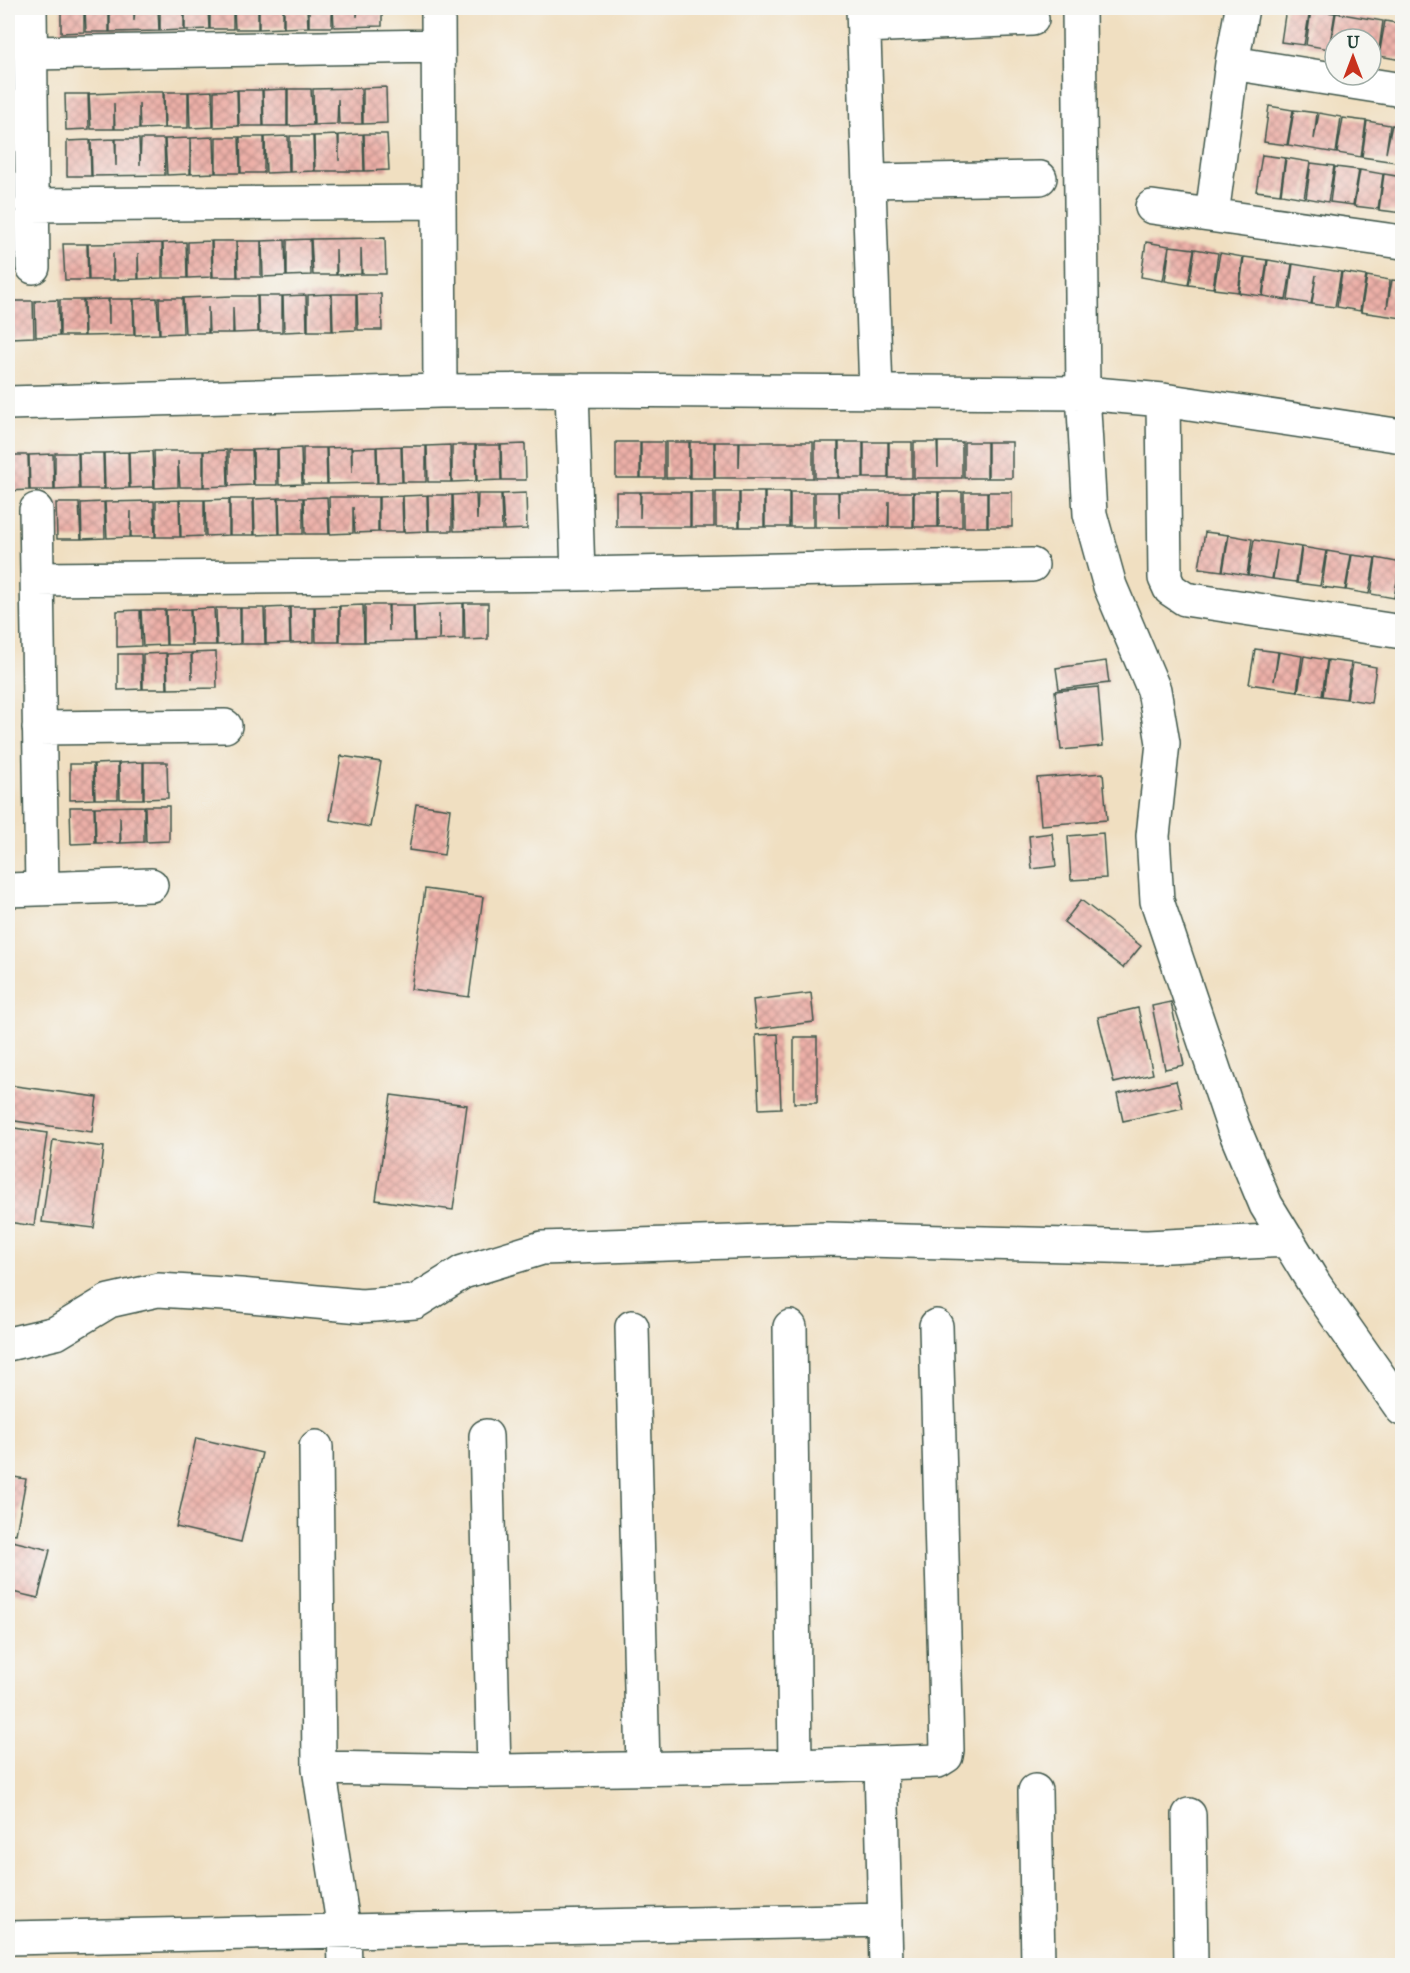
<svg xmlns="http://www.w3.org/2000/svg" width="1410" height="1973" font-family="'IM FELL Great Primer',serif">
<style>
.building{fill:url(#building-cross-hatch)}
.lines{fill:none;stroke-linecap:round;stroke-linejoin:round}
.street-casing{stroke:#3e5549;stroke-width:36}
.street{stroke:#fff;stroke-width:33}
</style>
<defs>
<pattern id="building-cross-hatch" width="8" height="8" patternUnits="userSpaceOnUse" patternTransform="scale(1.5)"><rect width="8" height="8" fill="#edb0a8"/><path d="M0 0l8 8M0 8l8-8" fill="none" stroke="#bf908a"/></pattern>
</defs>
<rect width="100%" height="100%" fill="#f6f6f2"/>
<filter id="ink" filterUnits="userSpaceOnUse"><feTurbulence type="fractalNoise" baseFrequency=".0167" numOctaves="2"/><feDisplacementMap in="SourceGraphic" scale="12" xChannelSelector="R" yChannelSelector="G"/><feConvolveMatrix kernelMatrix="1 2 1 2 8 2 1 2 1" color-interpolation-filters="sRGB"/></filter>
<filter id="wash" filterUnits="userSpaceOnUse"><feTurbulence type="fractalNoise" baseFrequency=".008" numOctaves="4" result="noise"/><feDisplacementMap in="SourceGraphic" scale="24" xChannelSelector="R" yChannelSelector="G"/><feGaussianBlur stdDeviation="1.35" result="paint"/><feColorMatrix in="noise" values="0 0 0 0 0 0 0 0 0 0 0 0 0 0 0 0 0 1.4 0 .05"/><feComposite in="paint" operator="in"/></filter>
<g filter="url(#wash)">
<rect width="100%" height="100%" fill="#f0dfc1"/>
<g id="blocks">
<path class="building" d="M61,8H84V32L61,33Z
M85,8H109V32H86Z
M110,8H134V21L135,8H158L159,31L110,32Z
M160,8H184V30L160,31Z
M185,8H208L209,29L185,30Z
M210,8H233V29H210Z
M234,8H258V29H235Z
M259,8H283V28L259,29Z
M284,8H307L308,27L284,28Z
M309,8H332V27H309Z
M333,8H357V17L358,8H382V26L334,27Z
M1286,8L1310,10L1304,45L1281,42Z
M1311,10L1335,13L1329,49L1306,45Z
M1336,13L1383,21L1378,56L1371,55V39H1335V50L1330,49Z
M1385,21L1402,24V60L1379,56Z
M386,87L387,123L363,124V88Z
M361,88L362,124H339L338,99L337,124L314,125L313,89Z
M287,89V126H264L263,90Z
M288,89H311L313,125L288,126Z
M237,90L238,126L214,127V91Z
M238,90H262L263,126H239Z
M212,91L213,127L190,128L189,92Z
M138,92H163L164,128L140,129L139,103V129H115L114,103V129H91L89,94Z
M164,92H188V128H165Z
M65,94H88L89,129L66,130Z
M1269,106L1293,110L1287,145L1264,142Z
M1294,110L1317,113L1314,139L1319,113L1341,117L1336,153L1288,145Z
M1343,118L1366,121L1361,157L1337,153Z
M1367,121L1390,125L1386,153L1392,125L1402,127V163L1362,157Z
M363,134L364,171H315L314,136L338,135L339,161V135Z
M364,134H387L389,170L365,171Z
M288,136L289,172L266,173L265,137Z
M290,136H313L314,171L290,172Z
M214,137L215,173L191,174V138Z
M216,137H239L240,173H216Z
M240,137H264V173H241Z
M190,138V174L167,175L165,139Z
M115,139L116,166V139H139L140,165L141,139H164L165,175L92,176L91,140Z
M90,140L91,176H67V141Z
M1262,155L1285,158L1280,194L1256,191Z
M1286,158L1310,162L1304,198L1281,194Z
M1311,163L1334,166L1328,202L1306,198Z
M1335,167L1359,170L1353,205L1330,202Z
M1360,170L1383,174L1378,209L1354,206Z
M1384,174L1402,177V213L1379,210Z
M385,238L386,274H362L361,248V274L337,275L336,249V275H313L311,239Z
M310,239L311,275L287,276V240Z
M285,240L286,276L263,277L262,241Z
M211,241L212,277L188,278V242Z
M212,241H236L237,277H213Z
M237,241H261V277H238Z
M186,242L187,278H164L163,243Z
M1146,242L1169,246L1163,281L1141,277Z
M162,243V278L139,279L138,253V279L114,280L113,253V280H89L88,244Z
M63,244H87L88,280H65Z
M1170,246L1194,249L1188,285L1165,281Z
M1195,249L1218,253L1213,288L1189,285Z
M1220,253L1243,257L1238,292L1214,289Z
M1244,257L1267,260L1262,296L1239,293Z
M1268,260L1292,264L1286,300L1263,296Z
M1293,264L1341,272L1335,307L1312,304L1316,275L1311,304L1288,300Z
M1342,272L1366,276L1360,311L1337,307Z
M1367,276L1390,280L1387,308L1392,280L1402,281V318L1361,312Z
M331,294L332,331H308V295Z
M332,294H356V330L333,331Z
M357,294H381L382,330H358Z
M306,295L307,331L284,332L283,296Z
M232,296H257L258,332L234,333L233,307V333H209L208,307V333H185L183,298Z
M258,296H282V332H259Z
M157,298L159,334L135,335L134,299Z
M159,298H182L183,333L160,334Z
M108,299L109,325V299H133L134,335L85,336L84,300Z
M58,300L59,336L36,337L35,301Z
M60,300H83L84,336H60Z
M9,301H33L34,337L10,338Z
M616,442H640V478H616Z
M641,442H664V478H641Z
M666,442H689V478H666Z
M690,442H714V478H690Z
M715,442H739V468L740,442H813V478H715Z
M815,442H838V478H815Z
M839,442H863V478H839Z
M864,442H888V478H864Z
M889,442H912V478H889Z
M914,442H937L938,468V442H962V478H914Z
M964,442H987V478H964Z
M988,442H1012V478H988Z
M525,444L526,480H502L501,445Z
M450,445L451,482H428L427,446Z
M452,445H475L476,481L452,482Z
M476,445H500L501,480L477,481Z
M401,446L402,482L378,483L377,447Z
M402,446H426V482H403Z
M351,447L352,473V448L376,447L377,483L328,484L327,448Z
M301,448L302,484L279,485L278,449Z
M303,448H326L327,484H303Z
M277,449V485H254L253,450Z
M227,450L228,486L204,487V451Z
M229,450H252L253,485L229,486Z
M152,451L154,487L130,488L129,452Z
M154,451H203V487H180L178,461V487L155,488Z
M128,452L129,488L105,489L104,453Z
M55,453H78L79,489L55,490Z
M79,453H103L104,489H80Z
M53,454L54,490H30L29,455Z
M8,455H28L29,490L8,491Z
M616,492H640V518L641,492H690V527H616Z
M691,492H714V527H691Z
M716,492H739V527H716Z
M740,492H764V527H740Z
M765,492H789V527H765Z
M790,492H813V527H790Z
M815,492H838L839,518V492H913V527H889V501L888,527H815Z
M914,492H938V527H914Z
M939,492H962V527H939Z
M964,492H987V527H964Z
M988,492H1012V527H988Z
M526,493L527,529L504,530L502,494Z
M476,494L477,520L478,494H501L502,530L454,531L453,495Z
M427,495L428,531L404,532L403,496Z
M428,495H452V531H429Z
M402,496L403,532H379V497Z
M327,497L329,534H305L304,498Z
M329,497H378V532L355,533L353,507V533L330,534Z
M278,498L279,534L255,535L254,499Z
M279,498H303V534H280Z
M229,499V535L206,536L205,500Z
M230,499H253L254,535H230Z
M179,500L180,537H156V501Z
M180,500H204V536L181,537Z
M154,501L155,537H131V511L130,537L107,538L105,502Z
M104,502L105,538L82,539L81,503Z
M56,503H79L81,539H57Z
M1205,532L1228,535L1222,571L1199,568Z
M1229,535L1252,539L1247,575L1223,571Z
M1254,540L1301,547L1296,582L1273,579L1277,550L1272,579L1248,575Z
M1302,547L1326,551L1320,586L1297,583Z
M1327,551L1351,555L1345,590L1322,587Z
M1352,555L1375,558L1369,594L1346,590Z
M1376,558L1402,563V599L1395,598L1399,570L1394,598L1371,594Z
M463,603V639L440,640L439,614V640L415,641L414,605Z
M464,603H488V639L465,640Z
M363,605L364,642H340V606Z
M365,605H388L389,631V605H413L414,641L365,642Z
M339,606V642H316L315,607Z
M289,607L290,643L266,644V608Z
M290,607H314V642L291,643Z
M214,608L216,645H192L191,609Z
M216,608H240V644L217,645Z
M241,608H264L265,644H241Z
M190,609L191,645H167L166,610Z
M140,610L141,646L117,647V611Z
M141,610H165L166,645L143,646Z
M1255,649L1278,652L1274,681L1279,652L1302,656L1297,691L1249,684Z
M216,652L217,688L168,689L167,654L191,653L192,679V653Z
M166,653L167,689H143V654Z
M118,654H141L142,689L118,690Z
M1304,656L1327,660L1322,696L1298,692Z
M1328,660L1351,663L1346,699L1323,696Z
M1106,661L1109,683L1059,689L1056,668Z
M1353,663L1376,667L1371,703L1347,699Z
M1098,687L1103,746L1061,750L1055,691Z
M341,756L381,762L370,827L330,820Z
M143,762V799H120L119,763Z
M144,762H167L168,798L144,799Z
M118,763V799H95L94,764Z
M70,764H93L94,799L70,800Z
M1103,773L1107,820L1041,825L1037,778Z
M416,804L450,809L444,855L409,850Z
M144,806V842L121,843L120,817V843H96L95,807Z
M145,806H169V841L146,842Z
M70,807H94L95,843L71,844Z
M1052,833L1056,866L1032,869L1029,836Z
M1103,833L1106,878L1071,880L1068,836Z
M425,889L483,897L469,997L411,989Z
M1081,900L1141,946L1123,968L1064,922Z
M811,993L814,1022L756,1029L753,1000Z
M1171,1002L1184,1065L1165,1069L1152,1006Z
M1138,1008L1153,1074L1114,1083L1098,1017Z
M778,1034L781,1108L759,1109L756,1035Z
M794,1037H817V1103H794Z
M1176,1081L1183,1108L1123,1121L1117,1094Z
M8,1085L97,1097L92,1132L8,1120Z
M391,1095L467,1105L453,1210L376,1200Z
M8,1127L47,1133L34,1226L8,1222Z
M53,1140L104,1147L94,1228L42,1222Z
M196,1438L262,1453L241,1542L176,1527Z
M8,1476L26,1479L16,1534L8,1533Z
M8,1540L50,1550L38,1598L8,1591Z"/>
</g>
</g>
<g filter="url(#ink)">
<use href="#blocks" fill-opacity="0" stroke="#3e5549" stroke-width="1.5"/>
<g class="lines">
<g class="street-casing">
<path id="street" d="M30,8L33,267
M438,8L440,391
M863,8L876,392
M1079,8L1083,393L1090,514L1110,586L1154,690L1163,743L1153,836L1157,901L1233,1126L1266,1205L1315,1285L1402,1409
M864,26L1032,19
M30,53L437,46
M1232,63L1402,90
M869,181L1040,178
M31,205L439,202
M1152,207L1402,242
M1212,215L1232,63L1242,8
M572,390L578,574
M1163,400L1165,578L1170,589L1185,599L1402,632
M8,403L440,391L572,390L1083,393L1163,400L1402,436
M36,510L42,888
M37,579L578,574L1032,565
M39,728L225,726
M8,890L151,885
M632,1327L643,1767
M790,1327L795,1766
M8,1344L56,1333L109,1301L158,1290L240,1295L361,1306L415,1302L463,1272L542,1248L826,1239L1147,1247L1288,1240
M486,1436L494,1771
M316,1447L319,1768L344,1930L345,1966
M881,1764L886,1966
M319,1768L494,1771L795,1766L938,1761L946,1756L947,1750L936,1326
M1035,1791L1038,1966
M1189,1815L1191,1966
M8,1938L885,1920"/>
</g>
<use href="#street" class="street"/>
</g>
</g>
<rect width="1410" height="1973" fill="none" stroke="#f6f6f2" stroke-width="30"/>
<g transform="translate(1353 57)"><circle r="28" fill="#f6f6f2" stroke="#a0aca6" stroke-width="1.5"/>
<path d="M0-4.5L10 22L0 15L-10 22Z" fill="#c8321e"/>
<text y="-9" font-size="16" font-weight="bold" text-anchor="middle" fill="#1f3d34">U</text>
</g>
</svg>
